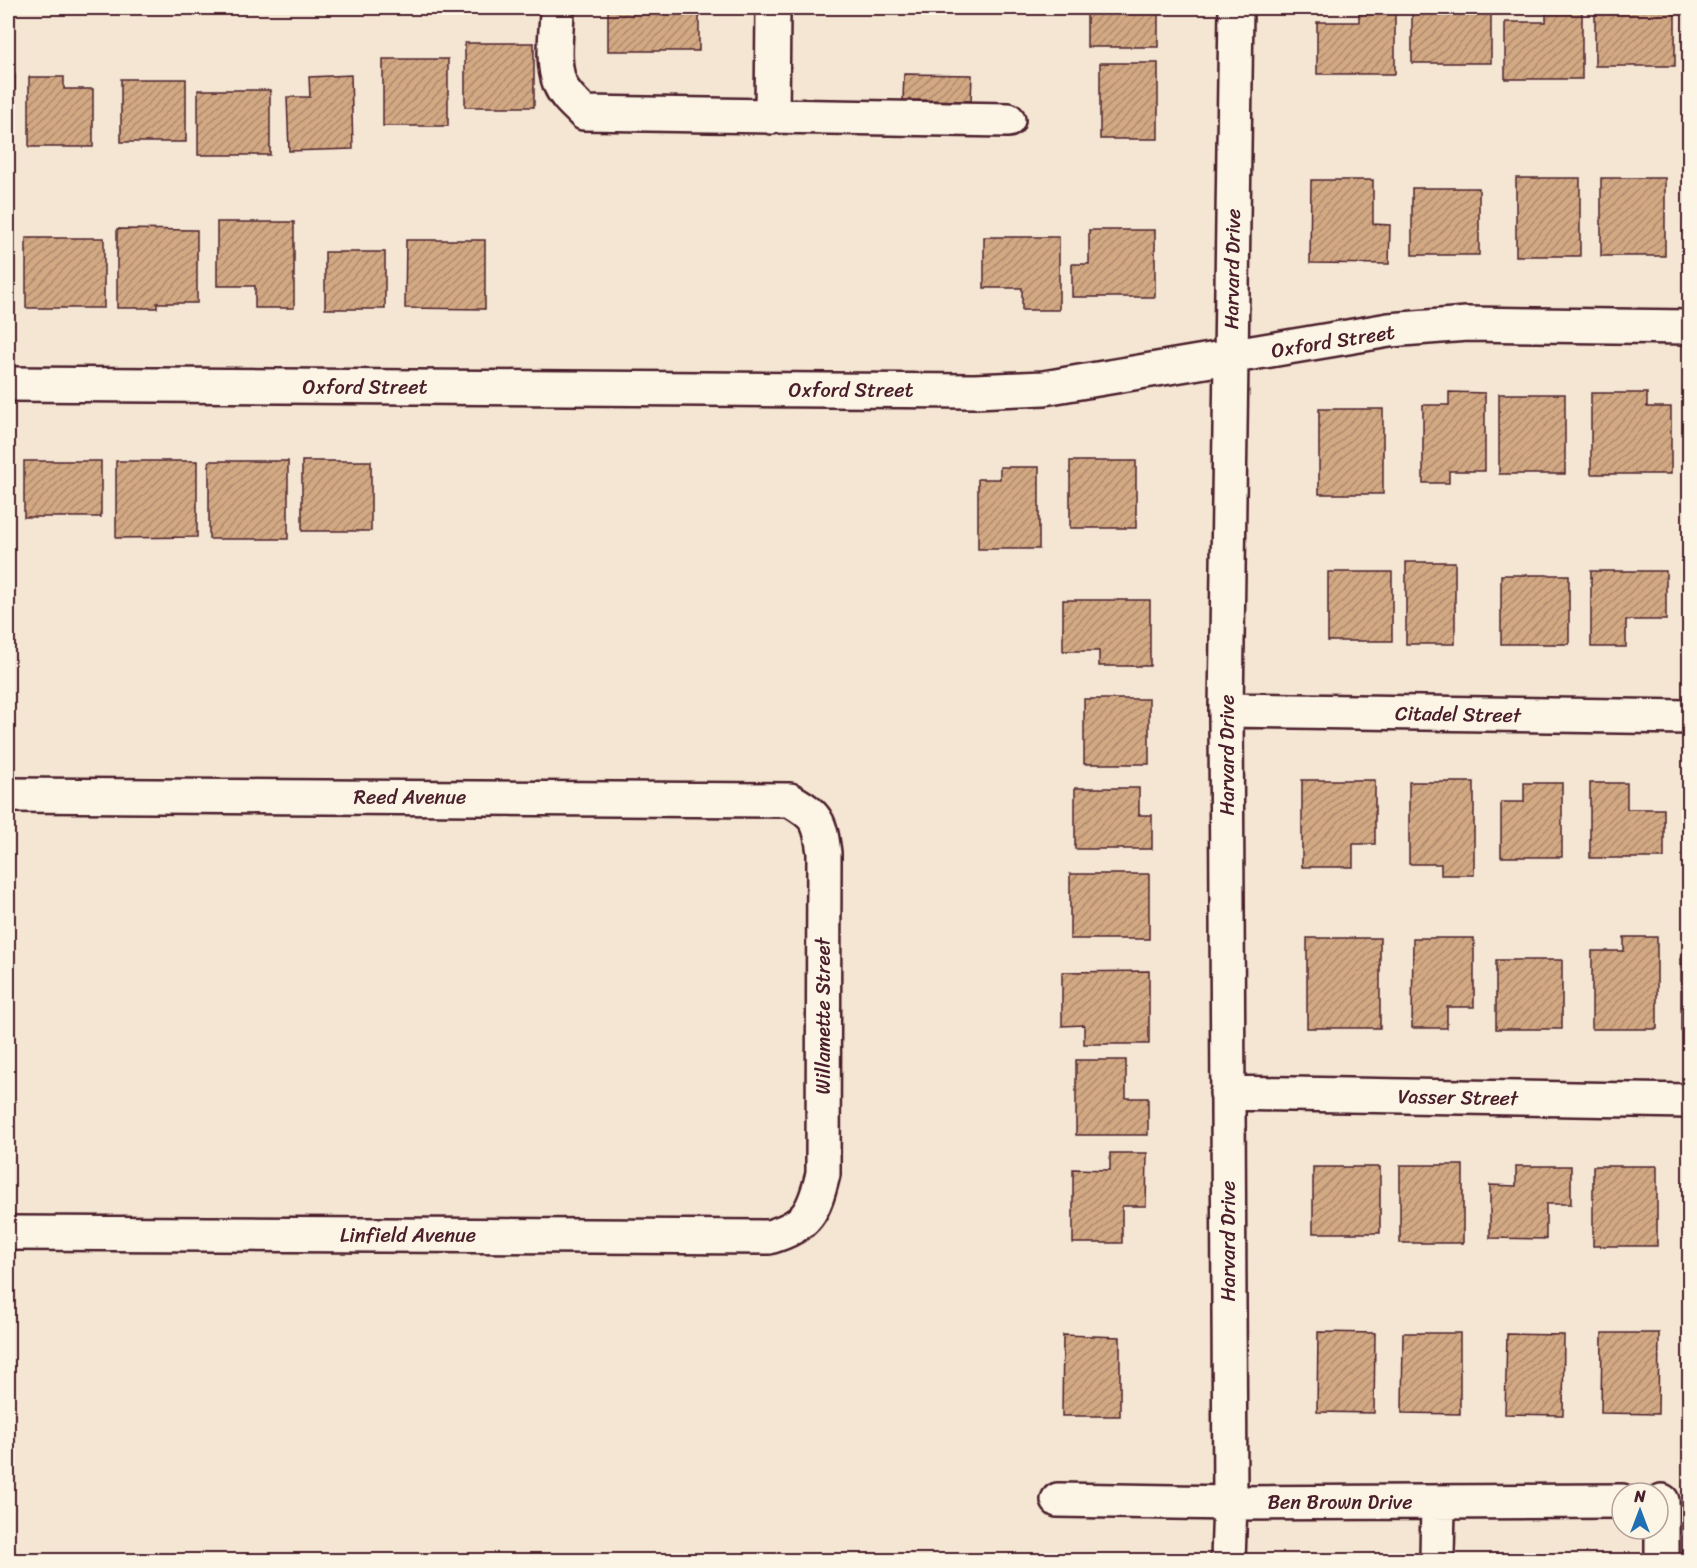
<svg xmlns="http://www.w3.org/2000/svg" width="1697" height="1568" font-family="Sriracha,sans-serif">
<style>
.building{fill:url(#building-hatch);stroke:#4a1f2b;stroke-width:1.5}
.lines{fill:none;stroke-linecap:round;stroke-linejoin:round}
.minor-casing{stroke:#4a1f2b;stroke-width:38}
.minor{stroke:#fcf5e5;stroke-width:33}
.labels{text-anchor:middle;stroke-width:4.5;stroke-linejoin:round;paint-order:stroke}
.street-label{font-size:20px;fill:#4a1f2b;stroke:#fcf5e5}
</style>
<defs>
<pattern id="building-hatch" width="6" height="6" patternUnits="userSpaceOnUse" patternTransform="scale(1.5)"><rect width="6" height="6" fill="#d3a984"/><path d="M-1 1l2-2M0 6l6-6M5 7l2-2" fill="none" stroke="#ad896c"/></pattern>
</defs>
<rect width="100%" height="100%" fill="#f4e6d2"/>
<filter id="ink" filterUnits="userSpaceOnUse"><feTurbulence type="fractalNoise" baseFrequency=".0167" numOctaves="2"/><feDisplacementMap in="SourceGraphic" scale="12" xChannelSelector="R" yChannelSelector="G"/><feConvolveMatrix kernelMatrix="1 2 1 2 8 2 1 2 1" color-interpolation-filters="sRGB"/></filter>
<g filter="url(#ink)">
<path class="building" d="M608,8H699V51H608Z
M1087,8H1138V11H1158V47H1087Z
M1359,8H1395V74H1317V22H1359Z
M1412,8H1491V63H1412Z
M1546,8H1582V79H1505V22H1546Z
M1595,8H1675V66H1595Z
M1688,28H1690V81H1688Z
M465,43H534V107H465Z
M383,59H448V126H383Z
M1100,63H1158V139H1100Z
M904,74L972,75L971,101L903,100Z
M8,75H15V140H8Z
M351,75L353,149L289,151L287,97H310L309,77Z
M29,77H64V89H93V147H29Z
M121,79H186V142H121Z
M198,90H270V155H198Z
M1516,178H1580V256H1516Z
M1601,178H1665V256H1601Z
M1311,180H1373V224L1390,225L1389,264L1310,263Z
M1412,188H1479V255H1412Z
M217,222H294V308H255V286H217Z
M117,229L197,230V303H157V308H117Z
M1089,230H1155V297H1072V264H1089Z
M984,237H1059V310H1022V288H984Z
M26,238H104V308H26Z
M406,240H485V309L405,308Z
M325,252H385V309H325Z
M1449,392L1485,393V471H1449V483H1423V405H1449Z
M1591,393H1647V407H1671V474H1591Z
M1499,394H1565V474H1499Z
M1319,409H1383V494H1319Z
M24,461H101V517H24Z
M116,461H197V537L116,538Z
M209,461H288V539H209Z
M302,461H371V531H302Z
M1070,461H1136V528H1070Z
M1000,467H1039V549H978V479H1000Z
M1406,562H1455V644H1406Z
M1591,571H1666V620H1626V647H1591Z
M1328,572H1392V641H1328Z
M1501,575H1569V644H1501Z
M1687,579H1690V643H1687Z
M1063,600H1150V666H1099V651H1063Z
M1084,699H1149V764H1084Z
M1302,780H1375V844H1353V867H1302Z
M1409,782H1474V875H1441V864H1409Z
M1524,783H1562V857H1501V802H1524Z
M1590,783H1627V809H1664V858H1590Z
M1687,787H1690V863H1687Z
M1075,788H1139V815H1152V849H1075Z
M1070,874H1149V939H1070Z
M1624,937H1657V1029H1592V951H1624Z
M1307,938H1380V1028H1307Z
M1413,938H1474V1007H1447V1028H1412Z
M1681,953H1690V1031H1681Z
M1496,960H1562V1029H1496Z
M1149,971V1044H1084V1025L1062,1026V972Z
M1076,1060H1126V1098H1148V1135H1076Z
M1110,1153H1147L1146,1206H1122V1243H1073V1169L1110,1170Z
M1400,1165H1463V1243H1400Z
M1516,1166H1571V1204H1546V1239L1490,1238V1185L1516,1186Z
M1593,1166H1657V1246H1593Z
M1313,1167H1380V1233H1313Z
M1687,1170H1690V1247H1687Z
M1318,1332L1375,1333L1374,1413L1317,1412Z
M1403,1333H1460V1414L1402,1413Z
M1602,1333H1659L1658,1414L1601,1413Z
M1507,1334L1564,1335L1563,1415L1505,1414Z
M1063,1335L1120,1337V1416H1062Z
M1688,1337H1690V1417H1687Z"/>
<g class="lines">
<g class="minor-casing">
<path id="minor" d="M557,8C557,31 551,61 560,84C565,96 575,104 584,113L1008,120
M772,117L773,8
M8,384L975,391L1044,388L1389,330L1467,324L1690,327
M1226,710L1690,717
M8,795L790,800C818,816 820,822 824,853L823,1174C814,1211 808,1226 769,1237L8,1233
M1227,1093L1690,1101
M1058,1500L1230,1503L1622,1501
M1662,1501V1560
M1228,1560L1230,1503L1226,710L1236,8
M1437,1560L1438,1502"/>
</g>
<use href="#minor" class="minor"/>
</g>
</g>
<g class="labels">
<g class="street-label">
<text transform="translate(1232 269) rotate(-89)" y="7">Harvard Drive</text>
<text transform="translate(1333 341) rotate(-9)" y="7">Oxford Street</text>
<text x="365" y="394">Oxford Street</text>
<text x="851" y="397">Oxford Street</text>
<text transform="translate(1458 714) rotate(1)" y="7">Citadel Street</text>
<text transform="translate(1227 755) rotate(-90)" y="7">Harvard Drive</text>
<text x="410" y="804">Reed Avenue</text>
<text transform="translate(823 1016) rotate(-90)" y="7">Willamette Street</text>
<text transform="translate(1458 1097) rotate(1)" y="7">Vasser Street</text>
<text x="408" y="1242">Linfield Avenue</text>
<text transform="translate(1228 1241) rotate(-90)" y="7">Harvard Drive</text>
<text x="1340" y="1509">Ben Brown Drive</text>
</g>
</g>
<rect width="1697" height="1568" fill="none" stroke="#fcf5e5" stroke-width="30"/>
<rect x="15" y="15" width="1667" height="1538" fill="none" stroke="#4a1f2b" stroke-width="2" filter="url(#ink)"/>
<g transform="translate(1640 1511)"><circle r="28" fill="#fcf5e5" stroke="#b59f9b" stroke-width="1.5"/>
<path d="M0-4.5L10 22L0 15L-10 22Z" fill="#1f6fb2"/>
<text y="-9" font-size="16" font-weight="bold" text-anchor="middle" fill="#4a1f2b">N</text>
</g>
</svg>
